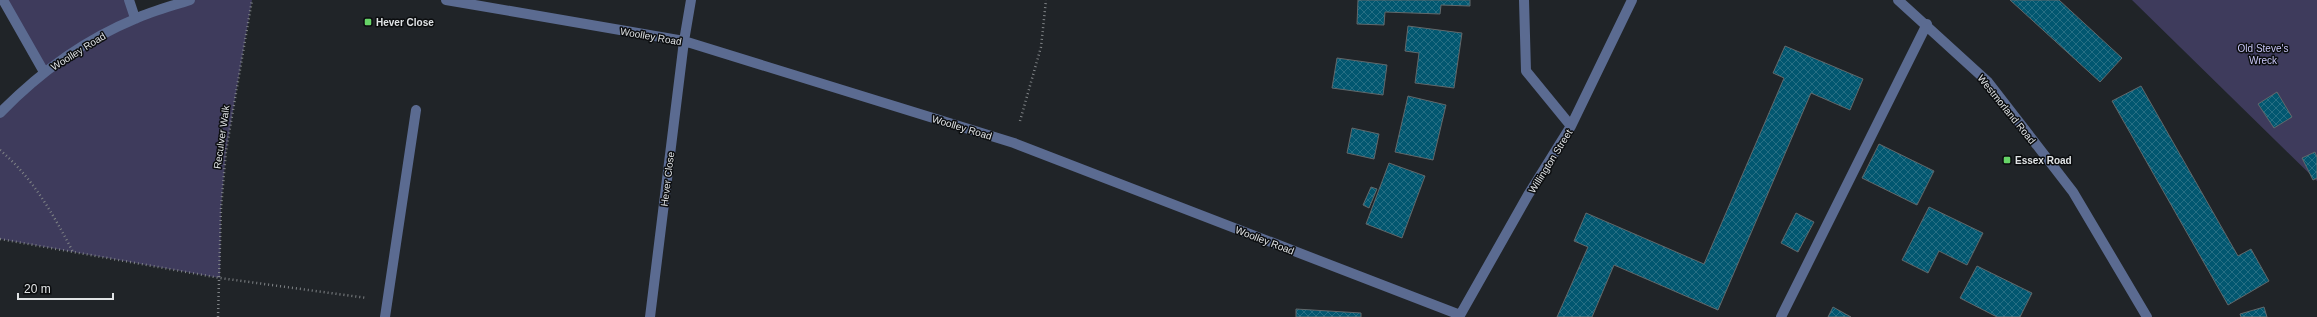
<svg xmlns="http://www.w3.org/2000/svg" width="2317" height="317" font-family="Arial,sans-serif">
<style>
.green{fill:#3e3b5c}
.building{fill:url(#building-cross-hatch);stroke:#61686b}
.lines{fill:none;stroke-linecap:round;stroke-linejoin:round}
.path{stroke:#7f8386;stroke-width:2.5;stroke-dasharray:1 3;stroke-linecap:butt}
.minor{stroke:#5b6b91;stroke-width:10}
.poi-dot{fill:#66d467;stroke:#0b0d0f;stroke-width:1.5}
.labels{text-anchor:middle;stroke-width:3;stroke-linejoin:round;paint-order:stroke}
.poi-label{font-size:10px;font-weight:bold;fill:#e0e3e5;stroke:#0b0d0f;text-anchor:start}
.street-label{font-size:10px;fill:#e0e3e5;stroke:#0b0d0f}
.park-label{font-size:10px;fill:#c7c4f4;stroke:#0b0d0f}
</style>
<defs>
<pattern id="building-cross-hatch" width="8" height="8" patternUnits="userSpaceOnUse"><rect width="8" height="8" fill="#025770"/><path d="M0 0l8 8M0 8l8-8" fill="none" stroke="#276f84"/></pattern>
</defs>
<rect width="100%" height="100%" fill="#202428"/>
<path class="green" d="M3,0H129L135,18L190,0H252L226,151L221,208L220,278L0,239V113L44,72Z
M2132,0H2317V181Z"/>
<path class="building" d="M1358,0H1470V6L1441,5L1440,14L1385,12L1384,25L1357,24Z
M2010,0H2059L2122,58L2100,82Z
M1408,26L1462,33L1454,88L1415,83L1419,53L1405,51Z
M1785,46L1863,79L1850,110L1811,93L1718,310L1614,265L1592,317H1557L1588,247L1574,241L1586,213L1704,264L1784,78L1773,73Z
M1337,58L1387,65L1383,95L1332,88Z
M2141,86L2238,256L2251,249L2269,281L2228,305L2112,101Z
M2277,92L2292,117L2274,128L2258,104Z
M1408,96L1446,105L1433,160L1395,152Z
M1352,128L1379,134L1374,159L1347,153Z
M1879,144L1934,171L1917,205L1862,178Z
M2315,152L2317,157V178L2313,180L2302,158Z
M1389,163L1425,176L1402,238L1366,224Z
M1371,187L1377,189L1369,208L1363,205Z
M1929,207L1983,233L1967,265L1939,251L1928,273L1902,260Z
M1796,213L1814,222L1798,252L1781,243Z
M1977,266L2032,293L2020,317H1997L1960,298Z
M1833,307L1851,317H1828Z
M2264,307L2267,317H2241L2240,314Z
M1296,309L1361,313V317H1296Z"/>
<g class="lines">
<path class="path" d="M1020,121L1041,47L1046,0
M0,150C33,178 53,214 73,252
M0,239L220,278L367,298
M218,317L221,208L226,151L252,0"/>
<path class="minor" d="M3,0L44,72
M129,0L135,18
M446,0L684,41L1014,143L1460,315
M1524,0L1526,71L1571,126
M1898,0L1988,82L2073,192L2147,317
M0,113C38,74 84,40 135,19C152,11 172,6 190,0
M385,317L416,110
M650,317L684,41L691,0
M1459,317L1528,195L1571,126L1632,0
M1781,317L1927,24"/>
</g>
<g class="poi-dot">
<rect x="364" y="18" width="8" height="8" rx="2"/>
<rect x="2003" y="156" width="8" height="8" rx="2"/>
</g>
<g class="labels">
<g class="poi-label">
<text x="376" y="26">Hever Close</text>
<text x="2015" y="164">Essex Road</text>
</g>
<g class="street-label">
<text transform="translate(651 36) rotate(10)" y="4">Woolley Road</text>
<text transform="translate(78 51) rotate(-32)" y="4">Woolley Road</text>
<text transform="translate(2007 109) rotate(51)" y="4">Westmorland Road</text>
<text transform="translate(962 127) rotate(17)" y="4">Woolley Road</text>
<text transform="translate(221 137) rotate(-82)" y="4">Reculver Walk</text>
<text transform="translate(1550 161) rotate(-58)" y="4">Willington Street</text>
<text transform="translate(667 179) rotate(-83)" y="4">Hever Close</text>
<text transform="translate(1265 240) rotate(21)" y="4">Woolley Road</text>
</g>
<g class="park-label">
<text x="2263" y="52">Old Steve's<tspan x="2263" dy="12">Wreck</tspan></text>
</g>
</g>
<path d="M18 293v6h95v-6" fill="none" stroke="#e0e3e5" stroke-width="2"/>
<text x="24" y="293" font-size="12" fill="#e0e3e5" stroke="#0b0d0f" stroke-width="3" paint-order="stroke">20 m</text>
</svg>
